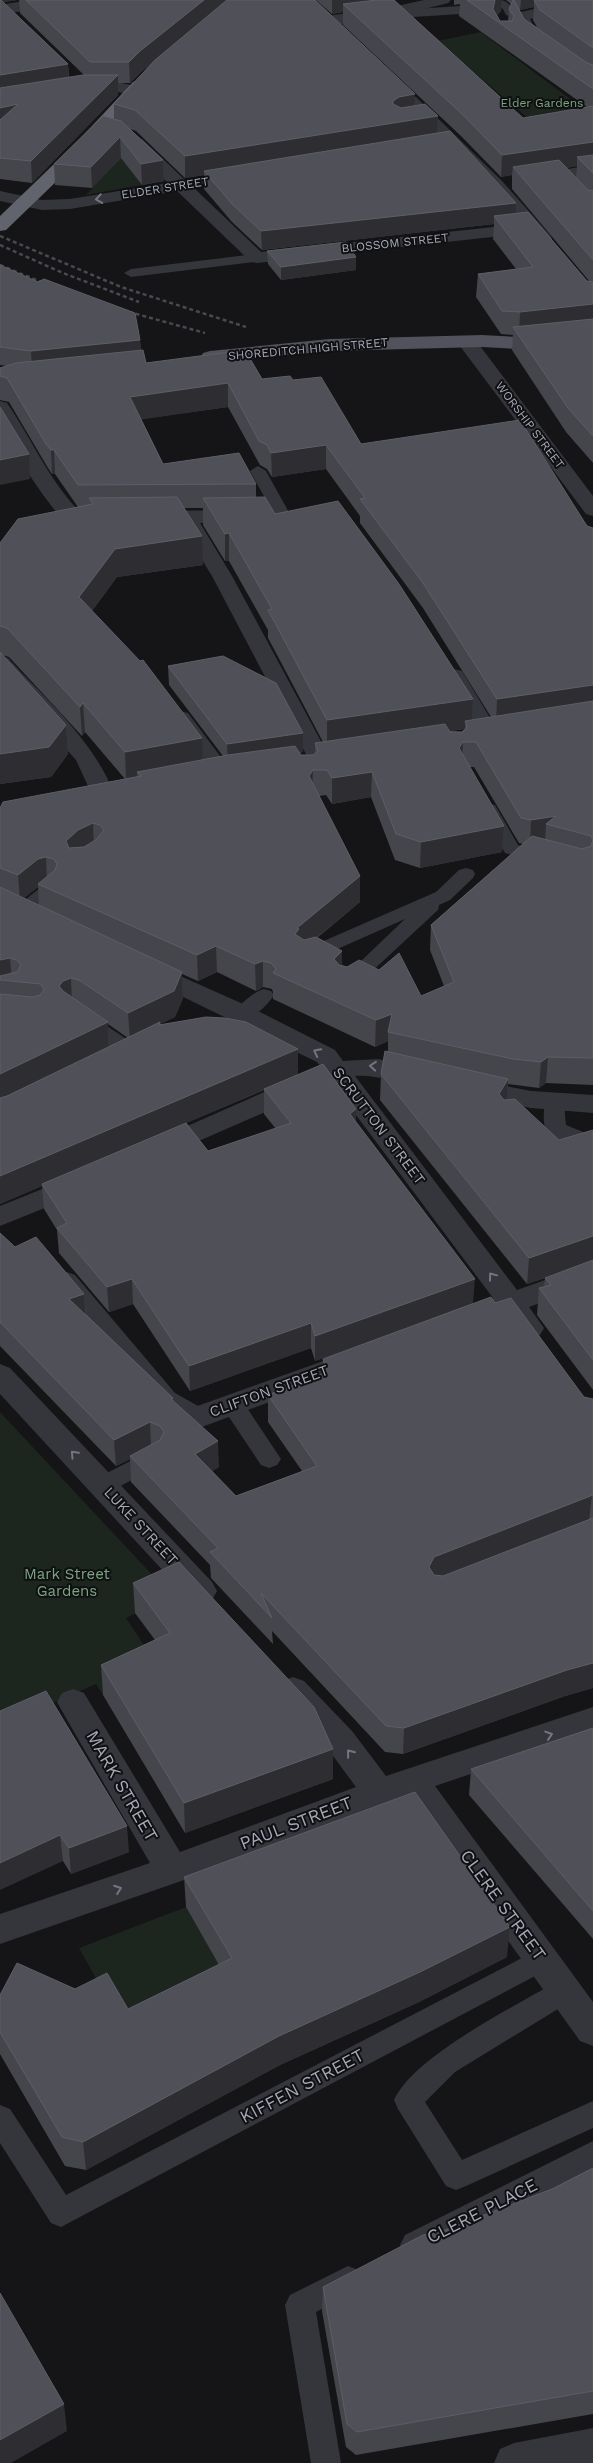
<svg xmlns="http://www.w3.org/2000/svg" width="593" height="2463" font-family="'Work Sans',sans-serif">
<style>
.green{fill:#1c251e}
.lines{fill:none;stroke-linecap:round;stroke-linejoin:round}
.lane{fill:#35363c;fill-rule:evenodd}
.street{fill:#35363c;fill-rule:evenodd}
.primary{fill:#51525b;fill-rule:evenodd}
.highway{fill:#61636d;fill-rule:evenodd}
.rail{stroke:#484951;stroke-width:2.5;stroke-dasharray:4 3;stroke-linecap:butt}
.wall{fill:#45454c;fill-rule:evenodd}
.shaded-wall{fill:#2e2e32}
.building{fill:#505058;stroke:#5d5e67;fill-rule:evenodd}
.oneway{stroke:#737580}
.labels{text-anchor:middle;stroke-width:4;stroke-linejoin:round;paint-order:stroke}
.far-park-label{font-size:12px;fill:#7aa581;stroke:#101012}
.far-street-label{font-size:12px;fill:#a5a9b8;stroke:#101012}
.street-label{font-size:15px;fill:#a5a9b8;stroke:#101012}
.park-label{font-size:15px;fill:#7aa581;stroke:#101012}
.near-street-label{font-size:18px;fill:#a5a9b8;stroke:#101012}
</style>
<rect width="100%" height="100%" fill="#151517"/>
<path class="green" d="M481,32L486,36L593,116L543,131L437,41Z
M128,150L137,178L142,185L86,195Z
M0,1412L172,1596L126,1618L159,1668L103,1695L96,1684L0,1726Z
M186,1907L233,1988L130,2039L79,1948Z"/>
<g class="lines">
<path class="lane" d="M491,0C509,0 504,1 516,10C520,13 524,12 527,16L521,20L506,15L503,9Z
M407,5L415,9L460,6L466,10L460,14L413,17L401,9Z
M257,254L264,258L262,261L131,277L124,273L131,269Z
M258,466L266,471L291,516L289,519H277L275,516L250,471Z
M489,804L495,805L518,845L550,854L553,858L550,862L544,864L505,853L480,809L483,805Z
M466,868L473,870L475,874L473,878L450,900L439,905L438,910L354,988L347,990L340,988L337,984L405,919L324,955C316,962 311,966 300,963L297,959L310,947L436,892L459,870Z
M48,885L55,887L57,891L55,895L29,916H15L13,912L15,908L41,887Z
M264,989L271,991L274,995C266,1007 251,1022 236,1018L233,1014C240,1004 253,992 264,989Z
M85,1014L92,1016L137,1046L140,1051L137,1056L130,1057L123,1056L78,1024L75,1020L78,1016Z
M554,1097L561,1099L564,1104L566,1125L588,1134L593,1133V1147C584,1148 555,1140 548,1133C542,1127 543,1106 547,1099Z
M67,1272L75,1275L175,1393L207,1411L210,1417L207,1423L199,1425L191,1423L159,1405L59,1285L56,1280L59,1275Z
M233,1397L241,1399L281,1459L277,1465L269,1468L261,1465L225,1411L222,1405L225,1399Z
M152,1450L160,1453L164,1459L160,1465L111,1491L103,1494L95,1491L91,1485L95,1479Z
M543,1947L552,1951L556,1959L552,1967L61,2227L51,2223L0,2143V2105L10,2109L66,2195Z
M566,1978L576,1982L580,1990L576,1998L455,2072L425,2102L462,2160L593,2101V2128L466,2186L456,2190L446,2186L398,2109L394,2100C414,2056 514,2007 556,1982Z
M593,2141V2168L425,2255L415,2259L405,2255L400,2245L405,2235Z
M348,2266L358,2270L363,2280L358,2290L316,2312L341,2463H311L285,2305L290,2295Z"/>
<path class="street" d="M30,0H63L55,5L0,15V5Z
M424,0H451L448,3L397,16L327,26L319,21L327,16L397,6Z
M576,0H593V6L530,19L537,32L593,73V85L587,83L524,38L513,16L516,13Z
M112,81L140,87L142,90L134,95L112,91L80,94L72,89L80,84Z
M410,95L416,97L502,181L549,234L552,238L549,242H537L529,233L257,263L251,262L177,191L70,209L42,210L0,201V191L42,200L70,199L168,183L130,147L128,143L130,139H142L185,180L202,179L205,183L202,187L194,188L261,252L521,224L490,189L404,103L402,100L404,97Z
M593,165V175L548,182L542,181L540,177L542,173L548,172Z
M467,336L474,338L593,496V516L586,514L460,346L458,342L460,338Z
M0,401L7,403C32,439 48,479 79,511L107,514L110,518L107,522C97,525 74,527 65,521C52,511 5,441 0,424C0,418 0,408 0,401Z
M240,510L247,512L250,516L247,520L200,523L232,576L330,758L327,763L319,765L311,763L308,758L212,576L179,523L146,521L143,517L146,513L153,511Z
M0,656L8,658C46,700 94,740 114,794L110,799L102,801L94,799L76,760L0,676Z
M454,669L462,671L465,676L499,733L496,738L488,740L480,738L477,733L443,676L446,671Z
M180,711L188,713L229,768L232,773L229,778L221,780L213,778L172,723L169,718L172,713Z
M149,962L252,1008L335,1050L343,1061L378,1059L428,1070L432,1076L428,1082C408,1087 379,1074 355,1076L517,1290L593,1263V1284L529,1307L544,1328L540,1335C521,1341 516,1330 505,1315L496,1318L486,1315L482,1308L486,1301L493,1298L332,1083L169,1154L160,1157L151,1154L147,1148L151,1142L321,1067L317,1062L140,976L137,970L140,964Z
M470,1079L531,1091L593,1095V1113L531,1108L461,1094L457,1088L461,1082Z
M77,1175L87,1177L91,1184L87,1191L0,1226V1206Z
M357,1349L367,1352L371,1359L367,1366L199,1428L189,1425L184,1417L189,1409Z
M0,1364L10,1368L212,1582L217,1591L212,1600L201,1603L190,1600L0,1394Z
M293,1677L304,1681L352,1731L386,1776L593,1707V1733L435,1786L593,2002V2046L580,2041L405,1797L184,1880L0,1944V1914L150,1863L62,1711L57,1702L62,1693L73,1689L84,1693L180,1852L356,1787L328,1749L282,1699L277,1690L282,1681Z
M593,2428V2463H494L500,2449L514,2443Z"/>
<path class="primary" d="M593,328V340L519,349L482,347L330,351L210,363L203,361L201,357L203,353L210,351L330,339L482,335L519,337Z"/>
<path class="highway" d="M139,80L145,82L147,85L145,88L90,149L6,230L0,231V216L78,141L133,82Z"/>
<path class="rail" d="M0,236L121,287L246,327
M0,245L63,273L139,302
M0,265L53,287
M122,310L205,333"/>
</g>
<path class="wall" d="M0,0H17L3,2L68,64L69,77L84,75L20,13L19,0H315L414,106L438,116L437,133L516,214L587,281L590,282L512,189V175L501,177L461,136L343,25V12L332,14L316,0H394L523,118L587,107L459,16L460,4L454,5V0H502L501,11L497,15L500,21H508L509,9L511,4L506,0H593V463L566,432L512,350L513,335L501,334L476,297L478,274L516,269L493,239L494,224L262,250L232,222L204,189V175L185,178L136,131L130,129L163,160L164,181L142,185L121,158L92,188L55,185L54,164L114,119V104L153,62L141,72L130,83H118V95L32,183L0,179ZM534,7L533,20L537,27L524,19L519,9L520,10ZM577,166L576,177L566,168Z
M267,251L356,257V270L281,280L268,264Z
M0,265L140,340L141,350L146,363L262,379L293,380L361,444L593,528V1085L546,1083L539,1088L508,1084L507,1099L559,1140L593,1130V1390L537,1315L539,1288L544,1287L545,1278L527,1284L380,1100L381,1074L388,1052V1041L375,1047L273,999V992L272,989L263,987L256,991L217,972L198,981L182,974L183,998L175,1017L160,1024L298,1075L356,1109V1123L473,1304L495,1303L584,1397L593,1399V1688L565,1696L403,1754L385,1752L272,1631L273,1644L211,1578L210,1565L131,1482L130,1459L116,1466L0,1346V1233L15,1247L84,1294L86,1314L173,1398V1400L219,1467L212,1471L236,1496L302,1471L268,1422V1395L323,1374V1359L464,1307L315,1361L311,1348L190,1391L133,1304L109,1312L59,1253L57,1230L44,1209L42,1186L0,1204V808L125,779L85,732L82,736L9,657L2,655L66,725L68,754L51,777L0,784V543L78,507L55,474H52L48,468L9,402L0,400V368L7,366L0,365ZM228,407L260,465L267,469L272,477L326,469L360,516V523L423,608L491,717L472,720L275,514L256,497V484L163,464L141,419ZM184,508H203V525L225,561H229L268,630V638L275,651L323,742L315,743V754L313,755H301L299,753L303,752V733L168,666L169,685L223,756L203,760L92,611L117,577L203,565ZM465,729L462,732L450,731ZM469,767H474L519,843L523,844L431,925L430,950L444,986L421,996L342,965V951L317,938L360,902L319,796L326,795L332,804L371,797L395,860L420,868L502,852L504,826ZM38,887L39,906L24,898ZM108,1024L128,1038L109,1047ZM264,1090V1114L276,1129L208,1151L186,1123Z
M133,1583L333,1749V1779L185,1833L103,1695L101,1665L155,1640L135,1613Z
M0,1711L129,1852L71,1874L63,1861Z
M593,1728V1939L469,1795L471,1769Z
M184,1877L507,1957L419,2002L280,2065L86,2170L65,2166L0,2054V1995L75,1989L128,2009L219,1965L186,1907Z
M593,2168V2414L356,2455L346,2447L322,2311L323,2287L440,2232L552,2189Z"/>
<path class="shaded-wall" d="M0,0H17L0,3Z
M204,0H229L141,72L130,83L129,62L140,51Z
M332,0H377L343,4V12L332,14Z
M495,0H502L501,11L495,18L493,9Z
M521,0H534V7L520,10Z
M68,64L69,85L0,96V75Z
M118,75V95L32,183L31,161Z
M415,94L414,115L393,121V101L399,97Z
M18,104L0,129V108Z
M438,116L437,137L204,171V175L185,178V156Z
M120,137L121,158L92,188L91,167Z
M593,142V164L577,157V166L519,174L513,167L512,175L501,177L502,155Z
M163,160L164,181L142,185L141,164Z
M516,203L515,222L494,216V224L262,250L261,231Z
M356,257V270L281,280V267Z
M593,304V327L519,335L520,312Z
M140,340L141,358L32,370L31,351Z
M228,383V407L131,421L130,397Z
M326,445V469L272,477L271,453Z
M51,450H54L55,474H52Z
M29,454L30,479L0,485V460Z
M229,533V561H225V534Z
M202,536L203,565L117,577L81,626L79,597L115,549Z
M593,685V710L496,724L497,699Z
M473,699L471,728L467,727L465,721V729L327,749V720Z
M83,703L85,732L82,736L80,707Z
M66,725L68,754L51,777L0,784V754Z
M303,733V752L228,763L227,744Z
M202,738L203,768L141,776L137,772V779L126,781L125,752Z
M463,742L462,767L459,748Z
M313,770L312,796L309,776Z
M372,772L371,797L332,804V778Z
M556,816L546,824L545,843L530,846L531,820Z
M93,823L94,848L67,867L66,841L78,830Z
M504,826L502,852L420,868L421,842Z
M46,857L47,883L38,884V887L20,901L18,875L38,859Z
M360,876V902L299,952L295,934L297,928Z
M216,946L217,972L198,981L197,955Z
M342,951V977L334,959Z
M10,958L12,981L0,980V960Z
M263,961V987L256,991L255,964Z
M182,972L183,998L175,1017L160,1024L161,1048L130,1039L128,1013Z
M71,978L72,1004L59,986L63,981Z
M392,1014L388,1032V1041L375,1047L376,1020Z
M108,1022L109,1049L0,1102V1074Z
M298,1049V1075L43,1185L42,1184V1186L0,1204V1176Z
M548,1057L546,1083L539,1088L541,1062Z
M508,1079L507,1105L499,1094Z
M356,1109V1134L350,1114Z
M593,1236V1262L527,1284L529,1258Z
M132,1279L133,1304L109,1312L107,1287Z
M475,1279L473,1304L315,1361V1336Z
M84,1294L86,1320L69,1299Z
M311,1323V1348L190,1391L189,1366Z
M150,1422L151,1448L130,1456V1459L116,1466L114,1440Z
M218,1441L219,1467L196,1481L195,1454Z
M592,1495L589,1521L432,1583L429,1567L434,1557Z
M593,1663V1688L565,1696L403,1754L404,1728L567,1670Z
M333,1749V1779L185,1833L184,1803Z
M127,1826L129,1852L71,1874L69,1848Z
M60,1835L63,1861L0,1890V1863Z
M510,1927L507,1957L419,2002L280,2065L86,2170L83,2142L279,2036Z
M64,2404L67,2431L11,2463H0V2440Z"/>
<path class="building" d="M0,0H1L68,64L0,75Z
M26,0H204L140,51L129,62H90Z
M227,0H315L415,94L399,97L393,101V104L401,108L425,104L438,116L185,156L135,110L114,104L155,60Z
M376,0H394L523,118L593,106V142L502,155L462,114L343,4Z
M467,0H495L493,9L500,21H512L514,16L509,9L513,0H514L524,19L587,63L593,65V89Z
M534,0H593V48L540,10Z
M83,75H118L31,161L0,158V120L18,104L0,108V88Z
M103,116L121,121L163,160L141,164L120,137L91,167L54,164Z
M450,131L516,203L261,231L232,204L204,171Z
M593,155V173L577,157Z
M559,160L588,190L593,191V260L513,167Z
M528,212L587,281L593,282V304L520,312L502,311L478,274L533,267L494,216Z
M346,242L356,257L281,267L267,251Z
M0,265L38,282L44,279L135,313L140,340L31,351L0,347Z
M593,319V436L568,408L513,327Z
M143,350L146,363L245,350L262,379L290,376L293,380L321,377L361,444L520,420L587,526L593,528V685L497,699L423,583L360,499L365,498L326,445L271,453L267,445L259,441L228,383L130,397L163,464L239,453L256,484L78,485L54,450H51L46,444L7,378L0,376V368L16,363Z
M0,407L29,454L0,460Z
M177,497L202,536L115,549L79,597L140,661L143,660L202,738L125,752L83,703L80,707L7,628L0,626V543L18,519L93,504L89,498Z
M265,497L275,514L338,501L399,584L473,699L327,720L275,623L268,610L272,609L229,533L225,534L203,498Z
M0,652L66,725L49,747L0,754Z
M223,656L276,683L303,733L227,744L168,666Z
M593,701V1058L548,1057L541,1062L513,1059L388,1032L392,1014L376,1020L273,973L276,969L271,963L263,961L255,964L216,946L197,955L38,884L55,870L57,864L54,859L46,857L38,859L18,875L0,868V808L3,802L141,776L137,772L228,755L295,746L301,755H313L318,751L315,743L445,724L450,732H462L467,727L465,721ZM463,742H476L521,818L531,820L556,816L546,824L591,836L593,840L591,846L582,849L532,836L431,925L454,982L421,996L399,953L379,970L359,960L347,967L339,965L334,959L342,951L316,937L304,940L295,934L299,929L297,928L360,876L309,776L313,770H327L332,778L372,772L396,834L421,842L504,826L459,748ZM93,823L100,825L104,830L97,839L84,847L69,848L66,841L78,830Z
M0,887L182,972L174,991L128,1013L79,980L71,978L63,981L59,986L63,991L108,1022L0,1074V994L33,997L40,995L44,990L41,984L0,980V976L17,972L21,965L17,960L10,958L0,960Z
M206,1017L225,1018L246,1022L298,1049L0,1176V1098L7,1096L160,1022L159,1025Z
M385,1051L508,1079L499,1094L504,1100L515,1099L559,1140L593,1130V1236L529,1258L381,1074Z
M323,1064L356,1109L350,1114L475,1279L315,1336L311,1323L189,1366L132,1279L107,1287L57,1228L67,1223L42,1184L186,1123L208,1151L291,1123L264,1089Z
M0,1233L15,1247L36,1237L84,1294L69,1299L173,1398L171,1399L218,1441L195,1454L236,1496L317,1466L268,1395L327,1372L323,1359L491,1297L495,1303L511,1298L584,1397L593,1399V1495L434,1557L429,1567L434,1575L443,1576L593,1518V1663L567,1670L404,1728L386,1726L261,1593L272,1618L210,1552L218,1548L130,1456L160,1440L164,1432L160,1426L150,1422L114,1440L0,1322Z
M593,1260V1360L539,1288L551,1285L545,1278Z
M179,1562L314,1707L333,1749L184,1803L101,1665L170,1633L133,1583Z
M46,1691L127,1826L69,1848L60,1835L0,1863V1711Z
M593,1728V1911L471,1769Z
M415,1792L510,1927L420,1972L279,2036L83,2142L62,2137L0,2032V1995L17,1963L75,1989L107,1973L128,2009L232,1958L184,1877Z
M593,2168V2391L357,2432L347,2424L323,2287L423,2235L440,2232L552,2189Z
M0,2293L64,2404L0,2440Z"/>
<defs><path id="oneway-chevron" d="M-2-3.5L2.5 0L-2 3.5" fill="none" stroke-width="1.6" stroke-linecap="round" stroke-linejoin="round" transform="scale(1.25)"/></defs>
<g class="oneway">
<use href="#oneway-chevron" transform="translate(99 199) rotate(171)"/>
<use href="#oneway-chevron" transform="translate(317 1052) rotate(-153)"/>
<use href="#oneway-chevron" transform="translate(373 1066) rotate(-175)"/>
<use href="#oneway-chevron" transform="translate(492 1276) rotate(-127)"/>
<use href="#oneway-chevron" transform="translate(74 1454) rotate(-133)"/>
<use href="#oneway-chevron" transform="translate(549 1735) rotate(-18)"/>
<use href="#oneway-chevron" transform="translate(350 1753) rotate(-128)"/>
<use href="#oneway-chevron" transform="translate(118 1889) rotate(-20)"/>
</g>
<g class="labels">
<g class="far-park-label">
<text x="542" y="107">Elder Gardens</text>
</g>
<g class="far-street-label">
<text transform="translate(165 188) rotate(-9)" y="4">ELDER STREET</text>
<text transform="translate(395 243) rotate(-6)" y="4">BLOSSOM STREET</text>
<text transform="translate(308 349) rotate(-5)" y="4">SHOREDITCH HIGH STREET</text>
<text transform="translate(530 425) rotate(53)" y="4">WORSHIP STREET</text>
</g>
<g class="street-label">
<text transform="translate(379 1126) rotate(53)" y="5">SCRUTTON STREET</text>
<text transform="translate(269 1391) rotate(-20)" y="5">CLIFTON STREET</text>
<text transform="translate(141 1526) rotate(47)" y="5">LUKE STREET</text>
</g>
<g class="park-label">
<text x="67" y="1579">Mark Street<tspan x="67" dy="17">Gardens</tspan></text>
</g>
<g class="near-street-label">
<text transform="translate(122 1786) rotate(60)" y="6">MARK STREET</text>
<text transform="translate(296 1823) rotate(-21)" y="6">PAUL STREET</text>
<text transform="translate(503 1905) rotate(54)" y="6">CLERE STREET</text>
<text transform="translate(302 2086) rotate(-28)" y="6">KIFFEN STREET</text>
<text transform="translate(482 2211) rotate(-27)" y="6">CLERE PLACE</text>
</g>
</g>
</svg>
